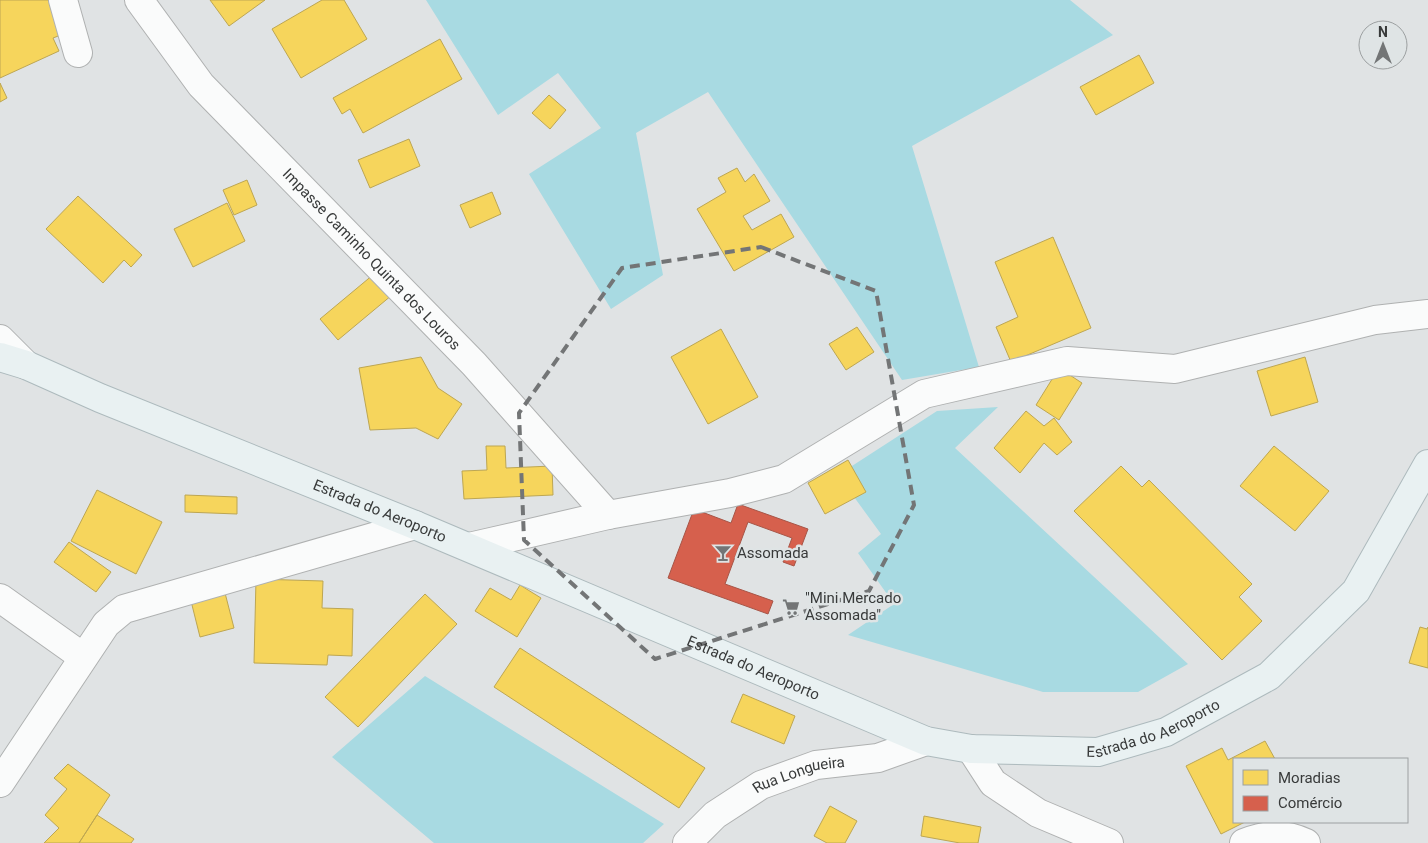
<svg xmlns="http://www.w3.org/2000/svg" width="1428" height="843" font-family="Roboto,sans-serif">
<style>
.green{fill:#a8dae2}
.homes{fill:#f6d55c;stroke:#bda652}
.shops{fill:#d6604d;stroke:#a75547}
.lines{fill:none;stroke-linecap:round;stroke-linejoin:round}
.minor-casing{stroke:#afb1b1;stroke-width:30}
.major-casing{stroke:#adbabd;stroke-width:30}
.minor{stroke:#fafbfb;stroke-width:28}
.major{stroke:#e9f1f2;stroke-width:28}
.marked{fill:none;stroke:#737576;stroke-width:4;stroke-dasharray:10 6;stroke-linejoin:round}
.labels{text-anchor:middle;stroke-width:5;stroke-linejoin:round;paint-order:stroke}
.street-label{font-size:15px;fill:#383a3a;stroke:#dfe4e5}
.poi-label{font-size:15px;fill:#383a3a;stroke:#dfe4e5;text-anchor:start}
</style>
<rect width="100%" height="100%" fill="#e0e3e4"/>
<path class="green" d="M426,0H1070L1113,35L912,146L979,367L902,380L708,92L636,133L663,275L611,309L529,174L601,128L558,73L498,115Z
M998,407L955,448L1188,664L1138,692H1043L848,635L894,604L858,553L881,534L838,475L937,411Z
M425,676L664,824L643,843H434L332,757Z"/>
<path class="homes" d="M0,0H51L66,33L53,38L59,51L0,78Z
M210,0H265L229,26Z
M322,0H344L367,39L301,78L272,29Z
M440,39L462,79L363,133L350,109L342,114L333,98Z
M1139,55L1154,83L1096,115L1080,87Z
M0,83L7,98L0,102Z
M549,95L566,110L550,129L532,113Z
M409,139L420,166L370,188L358,160Z
M737,168L745,182L754,174L770,201L743,216L752,230L781,214L794,237L734,271L697,209L726,192L718,178Z
M247,180L257,205L234,215L223,190Z
M492,192L501,214L470,228L460,205Z
M78,196L142,255L131,267L124,260L103,283L46,229Z
M227,203L245,241L193,267L174,229Z
M1053,237L1091,328L1011,362L996,327L1018,317L995,262Z
M374,274L392,295L338,340L320,319Z
M857,327L874,352L846,370L829,344Z
M721,329L758,397L708,424L671,357Z
M421,357L438,388L462,404L438,439L416,428L370,430L359,368Z
M1305,357L1318,402L1271,416L1257,371Z
M1059,368L1082,383L1059,420L1036,405Z
M1026,411L1044,426L1054,418L1072,442L1057,455L1044,443L1020,473L994,448Z
M486,446H505L506,468L552,466L553,495L464,499L462,471L487,470Z
M1274,446L1329,491L1295,531L1240,486Z
M848,460L866,492L825,514L808,483Z
M1121,466L1142,487L1149,480L1252,584L1239,597L1262,621L1222,660L1074,511Z
M97,490L162,522L136,574L71,541Z
M185,495L237,497V514L185,512Z
M69,542L111,572L96,592L54,562Z
M256,579L323,581L322,608L353,609L352,656L328,655L327,665L254,663Z
M520,585L541,598L517,637L475,611L490,588L511,600Z
M224,589L234,628L200,637L190,597Z
M425,594L457,624L358,727L325,697Z
M1420,627L1427,629L1428,627V668L1409,663Z
M520,648L705,768L679,808L494,687Z
M743,694L795,716L784,744L731,722Z
M1265,741L1275,759H1234V822H1245L1221,834L1186,766L1222,748L1228,760Z
M68,764L110,795L79,843H44L59,828L45,815L67,789L54,778Z
M830,806L857,821L845,843H827L814,836Z
M97,815L134,839L131,843H79Z
M924,816L981,827L978,843H960L921,836Z"/>
<path class="shops" d="M738,504L808,529L794,566L783,562L792,538L748,522L725,584L773,601L768,614L668,578L694,509L731,523Z"/>
<g class="lines">
<g class="minor-casing">
<g id="minor">
<path d="M63,0L78,53"/>
<path id="s1" d="M139,0L201,85L474,364L608,515"/>
<path d="M0,339L26,365"/>
<path d="M469,547L608,515L730,493L784,479L924,394L1067,361L1175,369L1375,320L1428,314"/>
<path d="M0,598L83,657"/>
<path d="M971,749L993,783L1038,813L1109,843"/>
<path d="M0,783L106,624L124,609L415,525"/>
<path id="s2" d="M687,843L715,815L761,785L816,765L878,758L926,741"/>
<path d="M1244,843C1266,834 1284,833 1306,843"/>
</g>
</g>
<g class="major-casing">
<g id="major">
<path id="s3" d="M0,357L26,365L100,398L415,525L926,741L971,749L1098,752L1166,732L1269,676L1356,591L1428,464"/>
</g>
</g>
<use href="#minor" class="minor"/>
<use href="#major" class="major"/>
</g>
<path class="marked" d="M761,247L876,291L914,505L869,591L655,659L524,540L519,413L622,268Z"/>
<defs>
<g id="bar-bare" transform="scale(1.35)"><path d="M-6-5H6L.8 .8V4.5H3.5V6h-7V4.5H-.8V.8Z" fill="#737576" stroke="#dfe4e5" stroke-width="2.5" paint-order="stroke"/></g>
<g id="supermarket-bare" transform="scale(1.35)"><path d="M-6-5.5h2.5l.6 2H6L4.5 2H-2.5L-4.4-4H-6ZM-1.5 3.2a1.3 1.3 0 1 0 .1 0ZM3 3.2a1.3 1.3 0 1 0 .1 0Z" fill="#737576" stroke="#dfe4e5" stroke-width="2.5" paint-order="stroke"/></g>
</defs>
<g fill-rule="evenodd">
<use href="#bar-bare" x="723" y="553"/>
<use href="#supermarket-bare" x="791" y="607"/>
</g>
<g class="labels">
<g class="street-label">
<text dy="5" stroke="none"><textPath href="#s1" startOffset="349">Impasse Caminho Quinta dos Louros</textPath></text>
<text dy="5" stroke="none"><textPath href="#s3" startOffset="410">Estrada do Aeroporto</textPath></text>
<text dy="5" stroke="none"><textPath href="#s3" startOffset="815">Estrada do Aeroporto</textPath></text>
<text dy="5" stroke="none"><textPath href="#s3" startOffset="1235">Estrada do Aeroporto</textPath></text>
<text dy="5" stroke="none"><textPath href="#s2" startOffset="134">Rua Longueira</textPath></text>
</g>
<g class="poi-label">
<text x="737" y="558">Assomada</text>
<text x="805" y="603">"Mini Mercado<tspan x="805" dy="17">Assomada"</tspan></text>
</g>
</g>
<rect x="1233" y="758" width="175" height="65" fill="#dfe4e5" stroke="#9ca0a1"/>
<rect x="1243" y="770" width="25" height="15" fill="#f6d55c" stroke="#9ca0a1"/>
<text x="1278" y="783" font-size="15" fill="#383a3a">Moradias</text>
<rect x="1243" y="796" width="25" height="15" fill="#d6604d" stroke="#9ca0a1"/>
<text x="1278" y="808" font-size="15" fill="#383a3a">Comércio</text>
<g transform="translate(1383 45)"><circle r="24" fill="#dfe4e5" stroke="#9ca0a1"/>
<path d="M0-4L9 19L0 12L-9 19Z" fill="#737576"/>
<text y="-8" font-size="14" font-weight="bold" text-anchor="middle" fill="#383a3a">N</text>
</g>
</svg>
